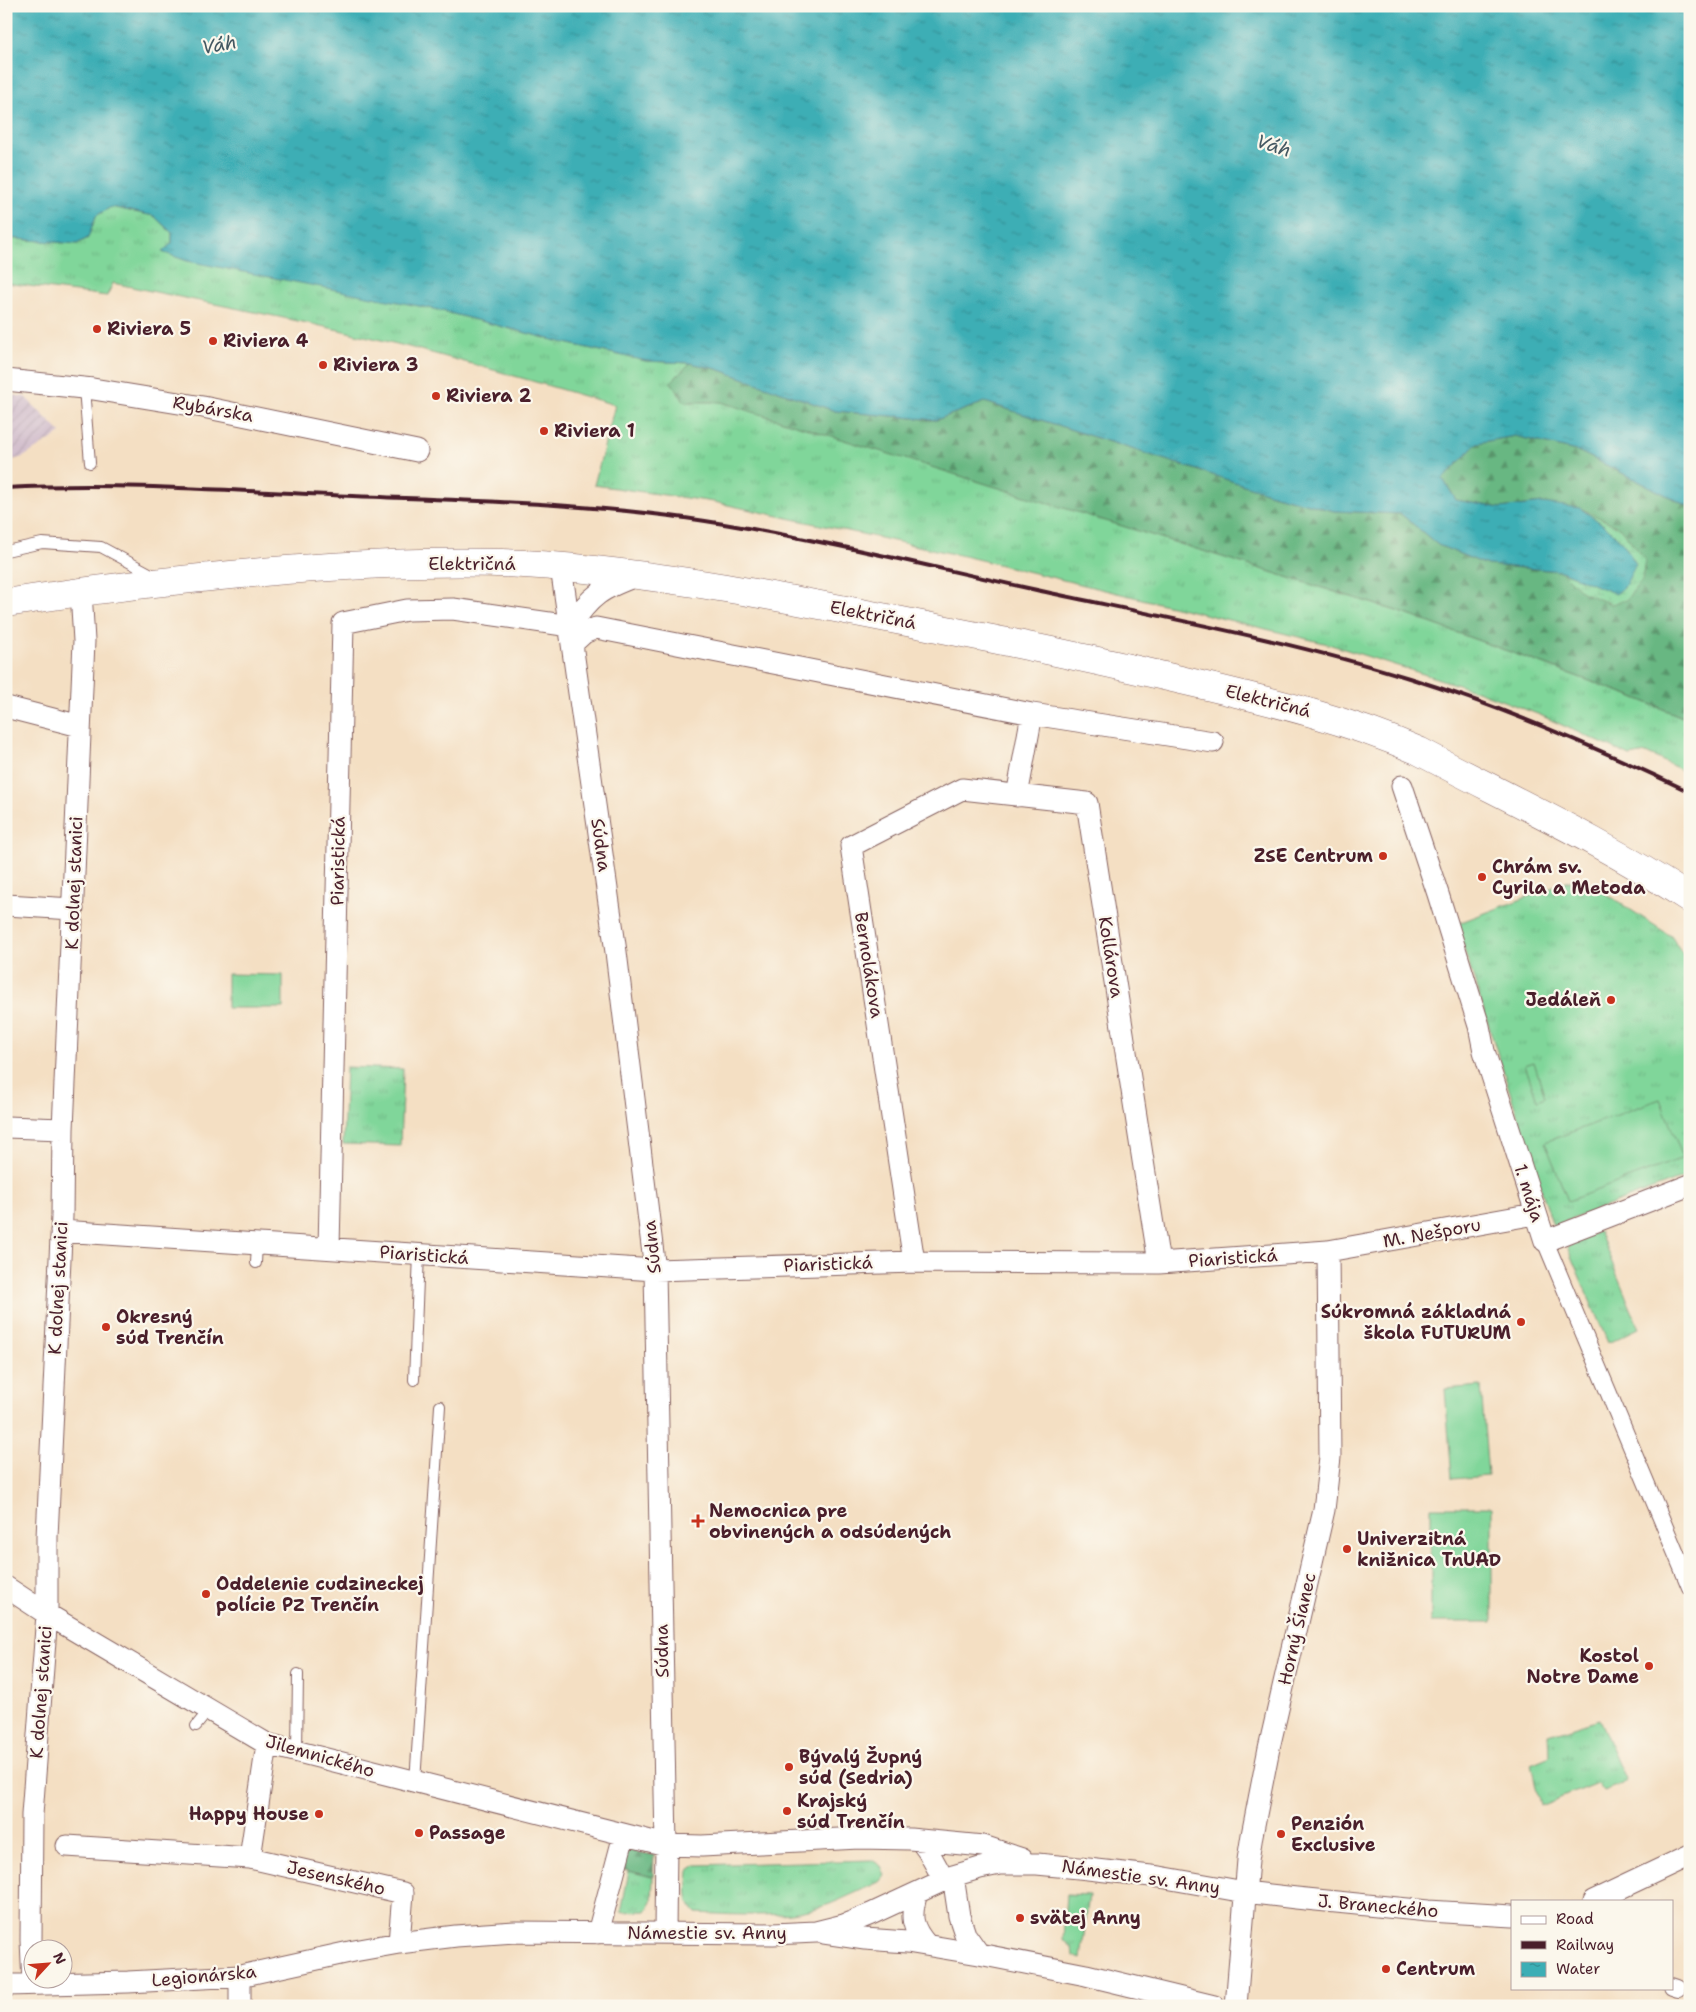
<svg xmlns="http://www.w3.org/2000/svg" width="1696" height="2012" font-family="'Shantell Sans',sans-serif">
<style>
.industrial{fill:url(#industrial-furrows)}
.grass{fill:url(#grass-tufts);stroke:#657a62}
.forest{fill:url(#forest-firs);stroke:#596b56}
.wetland{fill:url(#wetland-marsh);stroke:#657a62}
.pitch{fill:#80d69a;stroke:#657a62}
.water{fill:url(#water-ripples);stroke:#436670}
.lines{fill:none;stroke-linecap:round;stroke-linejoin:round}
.service-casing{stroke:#866260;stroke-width:12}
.pedestrian-casing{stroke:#866260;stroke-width:18}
.minor-casing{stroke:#866260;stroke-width:23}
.secondary-casing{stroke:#866260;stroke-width:29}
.service{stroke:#fff;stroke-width:10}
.pedestrian{stroke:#fff;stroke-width:16}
.minor{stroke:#fff;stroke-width:21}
.secondary{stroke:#fff;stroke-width:28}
.rail{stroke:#4a1f2b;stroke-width:4}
.poi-dot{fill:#c8321e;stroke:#fbf7ec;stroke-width:2}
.labels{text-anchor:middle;stroke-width:4.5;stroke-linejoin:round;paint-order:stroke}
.poi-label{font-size:18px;font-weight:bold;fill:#4a1f2b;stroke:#fbf7ec;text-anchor:start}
.street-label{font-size:18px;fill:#4a1f2b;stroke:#fbf7ec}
.water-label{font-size:19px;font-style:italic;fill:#445862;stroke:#fbf7ec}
</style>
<defs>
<pattern id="industrial-furrows" width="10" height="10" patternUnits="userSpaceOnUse" patternTransform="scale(1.25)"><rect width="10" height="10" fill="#d1bdcc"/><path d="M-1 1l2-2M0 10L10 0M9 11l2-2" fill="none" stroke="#b5a2af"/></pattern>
<pattern id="grass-tufts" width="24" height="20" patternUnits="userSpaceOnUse" patternTransform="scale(1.25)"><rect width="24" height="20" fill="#80d69a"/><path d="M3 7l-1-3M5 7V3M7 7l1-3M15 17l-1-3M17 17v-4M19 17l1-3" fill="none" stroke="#70b785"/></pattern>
<pattern id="forest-firs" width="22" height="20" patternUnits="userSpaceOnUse" patternTransform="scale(1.25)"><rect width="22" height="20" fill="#68b782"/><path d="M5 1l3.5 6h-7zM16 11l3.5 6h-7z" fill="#58946b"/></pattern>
<pattern id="wetland-marsh" width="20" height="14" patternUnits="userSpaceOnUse" patternTransform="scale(1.25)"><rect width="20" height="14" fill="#80d69a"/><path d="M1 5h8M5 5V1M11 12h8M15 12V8" fill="none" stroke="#70b785"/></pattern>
<pattern id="water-ripples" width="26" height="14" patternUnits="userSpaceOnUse" patternTransform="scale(1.25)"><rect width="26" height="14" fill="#3caeb5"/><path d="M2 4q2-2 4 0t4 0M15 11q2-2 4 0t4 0" fill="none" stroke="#348d93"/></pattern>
</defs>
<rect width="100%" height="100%" fill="#fbf7ec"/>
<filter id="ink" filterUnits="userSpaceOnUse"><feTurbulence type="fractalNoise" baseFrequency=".02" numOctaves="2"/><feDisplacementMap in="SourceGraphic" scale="10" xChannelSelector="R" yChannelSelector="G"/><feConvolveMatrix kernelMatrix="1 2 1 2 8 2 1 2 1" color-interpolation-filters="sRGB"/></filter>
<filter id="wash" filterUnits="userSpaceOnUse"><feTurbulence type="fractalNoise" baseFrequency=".0096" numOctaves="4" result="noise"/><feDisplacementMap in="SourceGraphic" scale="20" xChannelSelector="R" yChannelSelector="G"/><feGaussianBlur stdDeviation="1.12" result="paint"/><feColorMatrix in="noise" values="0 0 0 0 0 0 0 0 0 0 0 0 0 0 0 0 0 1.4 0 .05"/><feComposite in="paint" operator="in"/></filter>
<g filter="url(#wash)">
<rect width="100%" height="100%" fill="#f4dfc3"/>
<path class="industrial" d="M6,394L25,397L61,433L23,457L6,462Z"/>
<path class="grass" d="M111,207L154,216L172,233V243L163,252L434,309L561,342L646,361L690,363L671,382L685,402L721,401L1400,612L1631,696L1690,720V774L1646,753L1630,756L1540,715L1477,691L1328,644L968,557L714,502L594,485L615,405C535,382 455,358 373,338C287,317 200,302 113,283L107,296L6,283V238L77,244L88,238L96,216Z
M1580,877L1671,936L1685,957L1690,960V1175L1553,1226L1456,924Z
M346,1067L403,1069L400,1146L343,1144Z
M1599,1231L1639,1328L1608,1343L1567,1247Z
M1599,1719L1627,1782L1603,1791L1597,1783L1540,1806L1531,1764L1550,1756L1549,1735Z
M872,1860L881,1866L885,1875L879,1882C863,1889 847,1897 830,1904C788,1919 740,1915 696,1913C684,1901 688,1886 689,1870L696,1865Z
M629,1871L653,1877L652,1901L646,1911L621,1912Z
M1066,1894L1089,1895L1081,1959L1073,1956L1072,1947L1063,1939Z"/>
<path class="forest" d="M690,363L717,369L835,411L936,420L985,402L1275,495L1334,511L1401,514L1438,545L1487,565L1561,571L1543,503L1500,508L1456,500L1443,479L1477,443L1515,436L1580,452L1690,507V720L1631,696L1400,612L721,402H685L671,382Z
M627,1850L654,1855L653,1877L621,1869Z"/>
<path class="wetland" d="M1580,508L1620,528L1645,559L1642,580L1626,600L1611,604L1582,592L1561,571L1616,593L1623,543L1608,528Z"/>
<path class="pitch" d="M227,974L283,975V1008H227Z
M1534,1062L1545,1097L1537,1100L1525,1065Z
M1660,1099L1683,1158L1568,1201L1545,1142Z
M1481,1386L1488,1476L1452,1479L1445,1389Z
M1431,1507H1492V1622H1431Z"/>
<path class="water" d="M6,6H1690V507L1580,452L1515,436L1477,443L1443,479L1456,500L1500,508L1543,503L1580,508L1608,528L1623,543L1636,564L1625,586L1616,594L1561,571L1487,565L1438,545L1401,514L1334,511L1275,495L985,402L936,420L835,411L717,369L690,363L646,361L561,342L434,309L187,261L162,252L172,243V233L154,216L111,207L96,216L88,238L77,244L6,238Z"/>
</g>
<g filter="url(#ink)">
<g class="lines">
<g class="service-casing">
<path id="service" d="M84,388L90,463
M6,551L42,543L101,547L155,576
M256,1263L257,1244
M414,1380L419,1254
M196,1726L209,1710
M297,1752L298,1674
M415,1782L440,1406"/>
</g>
<g class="pedestrian-casing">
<path id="pedestrian" d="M1545,1241L1690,1587
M1672,1986L1678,1988"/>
</g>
<g class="minor-casing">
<path id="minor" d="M6,380L93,389L203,407L417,451
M561,567L616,952L655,1270L666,1845L665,1932
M570,626C591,595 601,589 636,576
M573,643L584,633L596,628L1032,714L1213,742
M6,707L80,726
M1402,786L1438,894L1479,1026L1484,1051L1545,1241L1690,1185
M1017,796L1032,714
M6,905L73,909
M6,1127L63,1129
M61,1231L655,1270L914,1262L1159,1263L1328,1251L1535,1214
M329,1248L343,623L407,610L453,609L570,626
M914,1262L851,846L962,789L1087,803L1159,1263
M6,1587L47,1614L267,1744L666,1845L702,1846L859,1838L910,1839L983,1846L1022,1859
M920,1840L928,1851L944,1880
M67,1846L250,1858L403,1893L399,1943
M250,1858L267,1744
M953,1876L959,1916L965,1934L979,1954
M917,1893C910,1916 911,1927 927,1945
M1593,1901L1690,1855
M598,1933L624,1835
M824,1933L865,1939L907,1942L979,1954L1086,1975L1214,2006
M240,1976V2006
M33,1984L31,1940L32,1815L47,1614V1537L62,1216L63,1129L84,641L81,591
M6,1985L128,1982L240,1976L354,1951L399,1943L456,1936L515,1932L773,1934L816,1932L844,1925L871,1914L953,1876L980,1868L1000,1864H1037L1079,1868L1160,1877L1245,1892L1296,1898L1428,1911L1512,1916
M1236,2006L1248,1860L1252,1835L1269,1748L1324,1510L1330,1457L1328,1251"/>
</g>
<g class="secondary-casing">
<path id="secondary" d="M6,603C99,588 192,578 286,570C365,564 445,560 524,564C687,574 848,611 1008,642C1072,655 1135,669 1198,684C1274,702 1348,720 1419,751C1510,799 1604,842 1690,899"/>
</g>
<use href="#service" class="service"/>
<use href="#pedestrian" class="pedestrian"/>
<use href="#minor" class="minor"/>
<use href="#secondary" class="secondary"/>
<path class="rail" d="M6,488C122,482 237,491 353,496C476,501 602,503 724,524C832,542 939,569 1046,592C1168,618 1290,641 1409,678C1506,708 1598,748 1690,792"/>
</g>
</g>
<g class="poi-dot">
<circle cx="97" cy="329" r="5"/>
<circle cx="213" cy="341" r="5"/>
<circle cx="323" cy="365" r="5"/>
<circle cx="436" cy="396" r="5"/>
<circle cx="544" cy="431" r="5"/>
<circle cx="1383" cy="856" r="5"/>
<circle cx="1482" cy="877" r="5"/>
<circle cx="1611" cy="1000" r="5"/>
<circle cx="1521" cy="1322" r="5"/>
<circle cx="106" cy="1327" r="5"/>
<path d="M695.5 1513.5h5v5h5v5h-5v5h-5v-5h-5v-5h5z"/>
<circle cx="1347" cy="1549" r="5"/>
<circle cx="206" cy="1594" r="5"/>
<circle cx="1649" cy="1666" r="5"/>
<circle cx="789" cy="1767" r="5"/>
<circle cx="787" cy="1811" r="5"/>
<circle cx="319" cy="1814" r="5"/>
<circle cx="419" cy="1833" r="5"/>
<circle cx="1281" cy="1834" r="5"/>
<circle cx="1020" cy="1918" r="5"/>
<circle cx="1386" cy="1969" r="5"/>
</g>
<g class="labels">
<g class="poi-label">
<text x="107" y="335">Riviera 5</text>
<text x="223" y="347">Riviera 4</text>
<text x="333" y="371">Riviera 3</text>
<text x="446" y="402">Riviera 2</text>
<text x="554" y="437">Riviera 1</text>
<text x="1373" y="862" text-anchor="end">ZSE Centrum</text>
<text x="1492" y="873">Chrám sv.<tspan x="1492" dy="21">Cyrila a Metoda</tspan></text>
<text x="1601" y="1006" text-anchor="end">Jedáleň</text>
<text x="1511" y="1318" text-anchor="end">Súkromná základná<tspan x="1511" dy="21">škola FUTURUM</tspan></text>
<text x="116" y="1323">Okresný<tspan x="116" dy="21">súd Trenčín</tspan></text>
<text x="709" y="1517">Nemocnica pre<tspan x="709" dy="21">obvinených a odsúdených</tspan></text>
<text x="1357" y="1545">Univerzitná<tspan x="1357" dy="21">knižnica TnUAD</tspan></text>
<text x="216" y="1590">Oddelenie cudzineckej<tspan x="216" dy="21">polície PZ Trenčín</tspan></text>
<text x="1639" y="1662" text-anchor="end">Kostol<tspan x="1639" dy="21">Notre Dame</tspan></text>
<text x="799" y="1763">Bývalý Župný<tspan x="799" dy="21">súd (Sedria)</tspan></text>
<text x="797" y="1807">Krajský<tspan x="797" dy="21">súd Trenčín</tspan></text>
<text x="309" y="1820" text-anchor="end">Happy House</text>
<text x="1291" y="1830">Penzión<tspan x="1291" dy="21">Exclusive</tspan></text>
<text x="429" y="1839">Passage</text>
<text x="1030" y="1924">svätej Anny</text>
<text x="1396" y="1975">Centrum</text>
</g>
<g class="street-label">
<text transform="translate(213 409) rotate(10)" y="6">Rybárska</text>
<text x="472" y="570">Električná</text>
<text transform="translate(873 615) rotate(11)" y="6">Električná</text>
<text transform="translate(1268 701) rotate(14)" y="6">Električná</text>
<text transform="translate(601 845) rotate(82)" y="6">Súdna</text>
<text transform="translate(338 861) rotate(-89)" y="6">Piaristická</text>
<text transform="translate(74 883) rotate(-88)" y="6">K dolnej stanici</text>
<text transform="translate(1111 957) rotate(81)" y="6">Kollárova</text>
<text transform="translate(869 965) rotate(81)" y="6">Bernolákova</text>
<text transform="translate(1529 1193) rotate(72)" y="6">1. mája</text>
<text transform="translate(1432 1233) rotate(-10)" y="6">M. Nešporu</text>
<text transform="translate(652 1247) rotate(-96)" y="6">Súdna</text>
<text transform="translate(424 1255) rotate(4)" y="6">Piaristická</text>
<text transform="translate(1233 1258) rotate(-4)" y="6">Piaristická</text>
<text transform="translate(828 1264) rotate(-2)" y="6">Piaristická</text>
<text transform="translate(58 1288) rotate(-87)" y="6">K dolnej stanici</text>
<text transform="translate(1297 1629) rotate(-77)" y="6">Horný Šianec</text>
<text transform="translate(662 1651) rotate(-91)" y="6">Súdna</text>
<text transform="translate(41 1692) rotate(-86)" y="6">K dolnej stanici</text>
<text transform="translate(320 1756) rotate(16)" y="6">Jilemnického</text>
<text transform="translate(1141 1877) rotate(8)" y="6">Námestie sv. Anny</text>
<text transform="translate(336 1878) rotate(13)" y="6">Jesenského</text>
<text transform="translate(1378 1906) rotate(5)" y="6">J. Braneckého</text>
<text x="707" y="1939">Námestie sv. Anny</text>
<text transform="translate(204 1976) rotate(-5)" y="6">Legionárska</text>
</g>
<g class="water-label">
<text transform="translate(219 44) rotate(-10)" y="7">Váh</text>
<text transform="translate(1274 145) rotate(18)" y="7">Váh</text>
</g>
</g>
<rect width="1696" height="2012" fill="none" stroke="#fbf7ec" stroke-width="25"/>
<rect x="1511" y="1900" width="162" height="90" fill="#fbf7ec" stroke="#b4a19f"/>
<rect x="1521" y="1916" width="25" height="8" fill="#ffffff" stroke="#b4a19f"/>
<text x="1556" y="1924" font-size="15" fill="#4a1f2b">Road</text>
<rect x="1521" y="1941" width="25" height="8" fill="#4a1f2b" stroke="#b4a19f"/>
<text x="1556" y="1950" font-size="15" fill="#4a1f2b">Railway</text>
<rect x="1521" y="1962" width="25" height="15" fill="url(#water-ripples)" stroke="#b4a19f"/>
<text x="1556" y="1974" font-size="15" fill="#4a1f2b">Water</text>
<g transform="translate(48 1964) rotate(64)"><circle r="24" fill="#fbf7ec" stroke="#b4a19f"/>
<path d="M0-4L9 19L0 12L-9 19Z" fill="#c8321e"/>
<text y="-8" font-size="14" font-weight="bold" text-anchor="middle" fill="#4a1f2b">N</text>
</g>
</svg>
